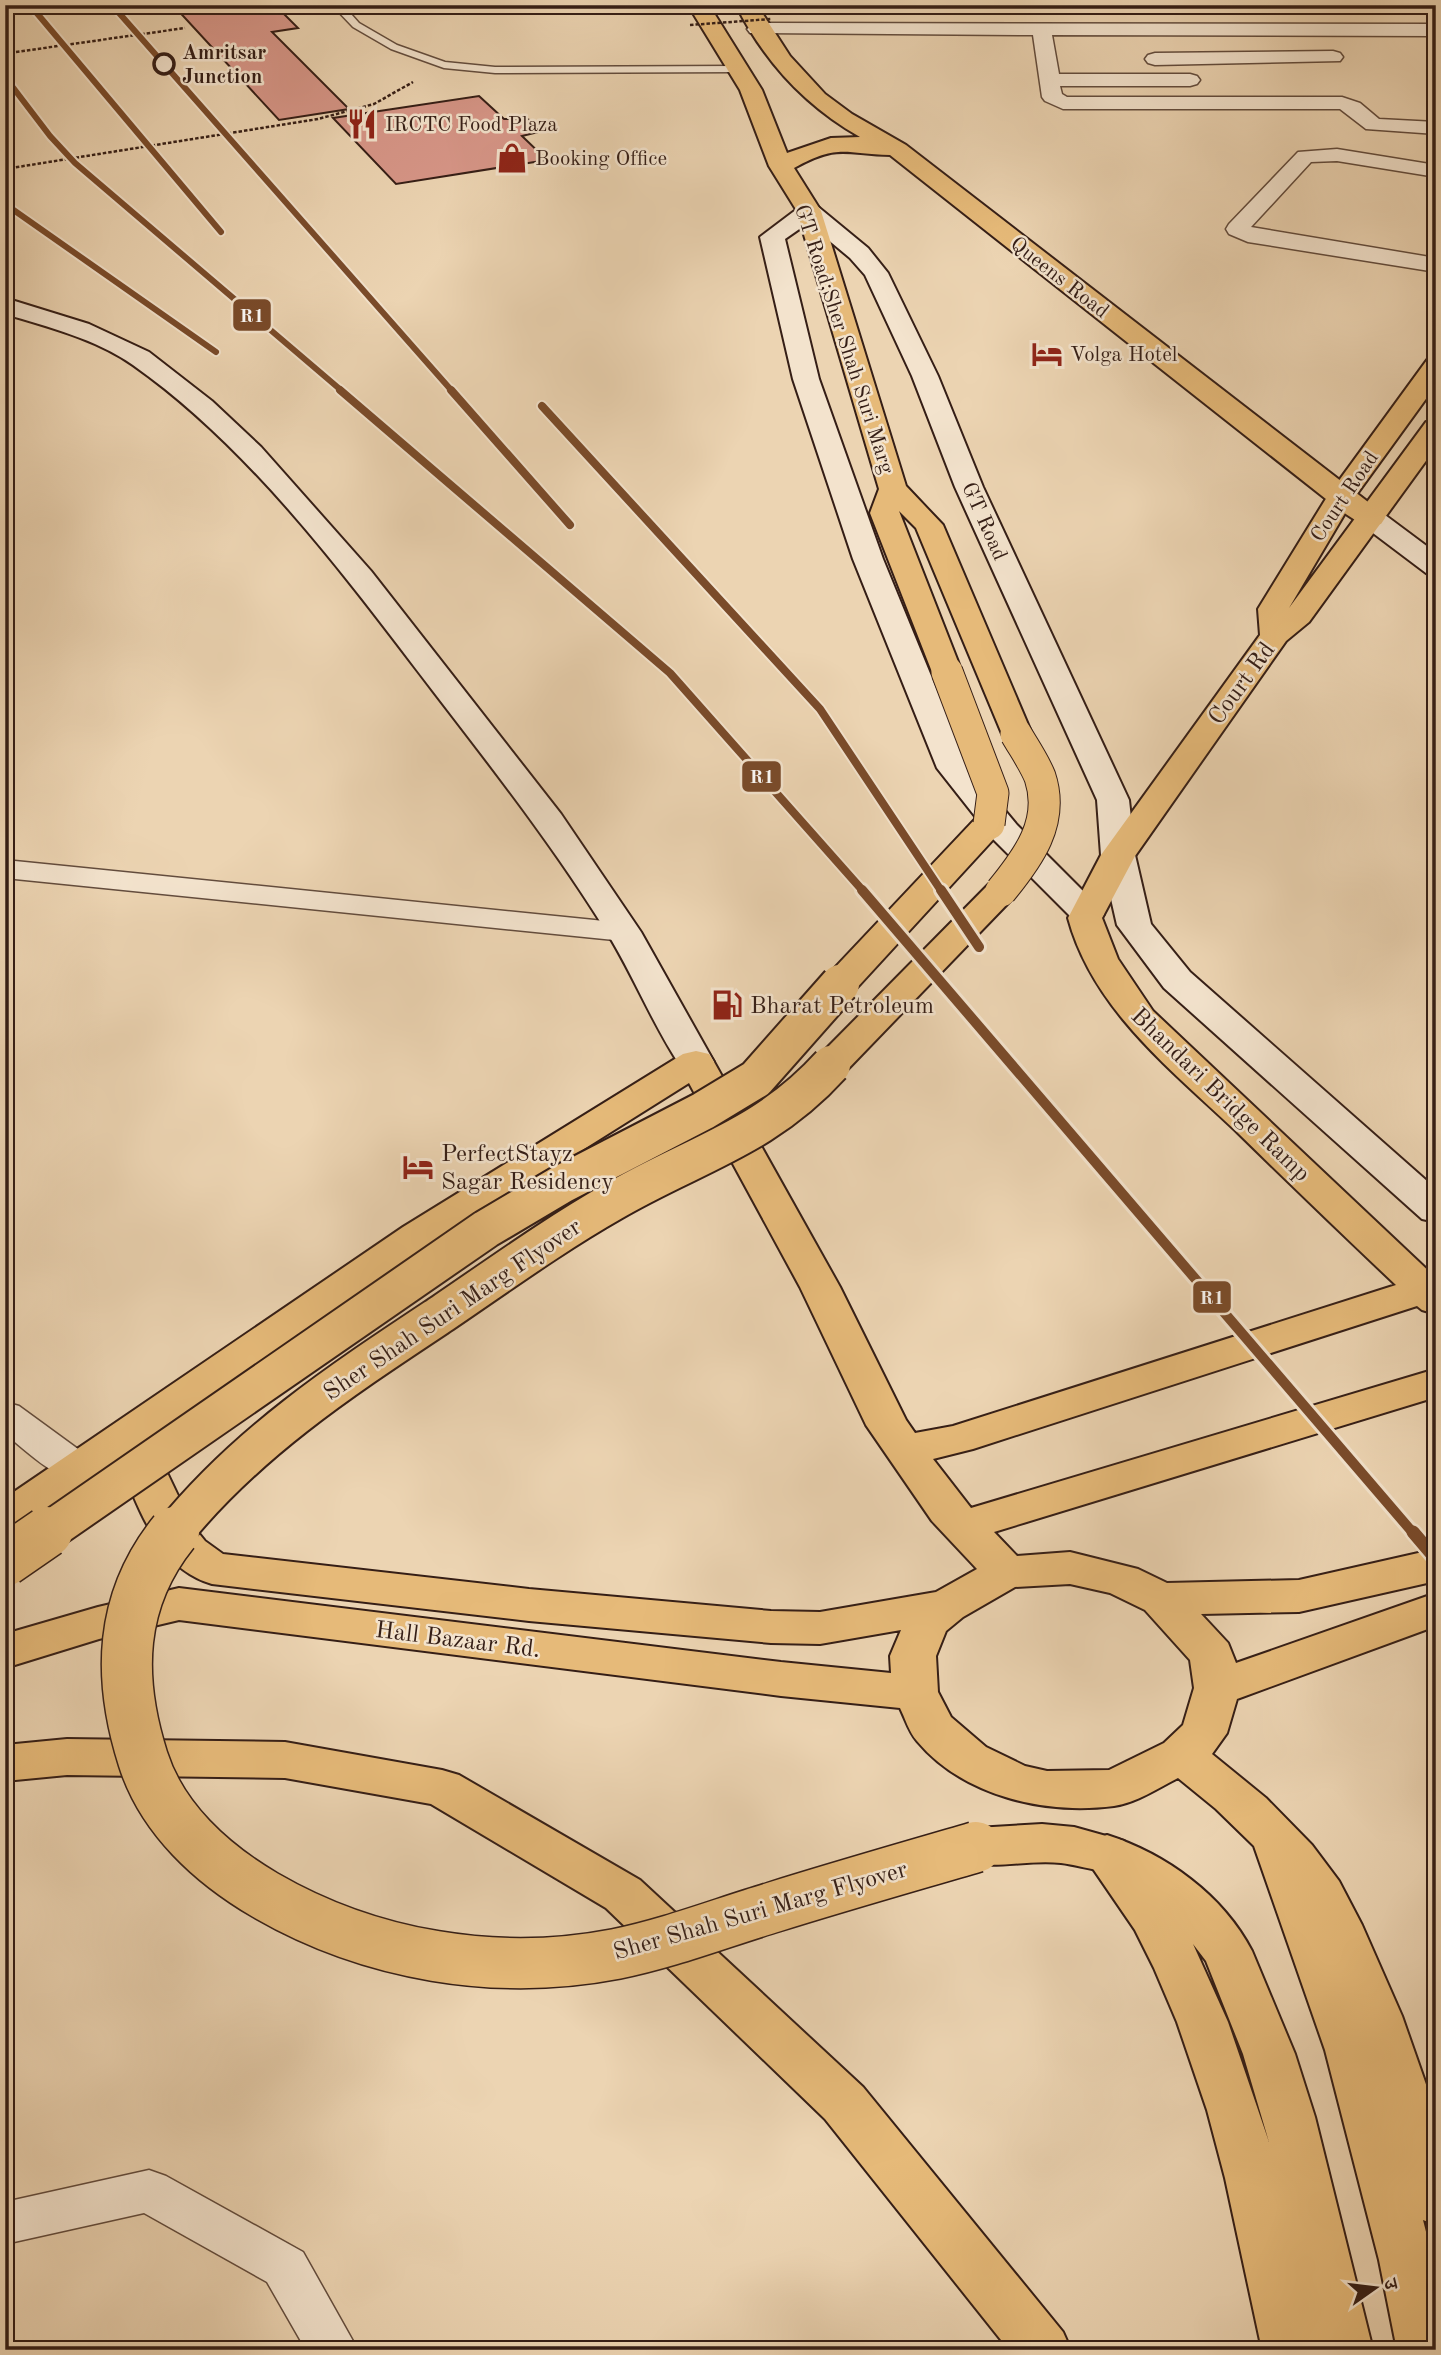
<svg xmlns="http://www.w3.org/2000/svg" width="1441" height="2355" font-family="'Old Standard TT','Noto Serif Devanagari',serif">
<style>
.building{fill:#d79688;stroke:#351e16;stroke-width:2}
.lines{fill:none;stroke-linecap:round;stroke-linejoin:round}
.lane-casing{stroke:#634c3d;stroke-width:3}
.street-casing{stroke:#634c3d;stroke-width:3}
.secondary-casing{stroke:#351e16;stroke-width:4}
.primary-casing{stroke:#351e16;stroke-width:4}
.highway-casing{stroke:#351e16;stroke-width:4}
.path{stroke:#351e16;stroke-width:2.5;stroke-dasharray:3.5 2;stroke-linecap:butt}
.lane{fill:#f3e3cd;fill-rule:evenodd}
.street{fill:#f3e3cd;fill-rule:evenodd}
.secondary{fill:#f3e3cd;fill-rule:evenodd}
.primary{fill:#e6ba79;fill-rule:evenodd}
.highway{fill:#e6ba79;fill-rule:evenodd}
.primary-bridge-far2-casing{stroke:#351e16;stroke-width:33;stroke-linecap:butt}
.primary-bridge-far1-casing{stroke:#351e16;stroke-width:42;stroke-linecap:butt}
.primary-bridge-casing{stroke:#351e16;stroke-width:53;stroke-linecap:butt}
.path-bridge{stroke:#351e16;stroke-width:2.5;stroke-dasharray:3.5 2;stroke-linecap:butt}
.primary-bridge-far2{stroke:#e6ba79;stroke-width:31}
.primary-bridge-far1{stroke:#e6ba79;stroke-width:38}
.primary-bridge{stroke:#e6ba79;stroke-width:50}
.rail-1-far3-casing{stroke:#f3e3cd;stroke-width:10}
.rail-1-far2-casing{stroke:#f3e3cd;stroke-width:12}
.rail-1-far1-casing{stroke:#f3e3cd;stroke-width:16}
.rail-1-casing{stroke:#f3e3cd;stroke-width:18}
.rail-1-far3{stroke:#7a4b2a;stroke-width:6}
.rail-1-far2{stroke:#7a4b2a;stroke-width:8}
.rail-1-far1{stroke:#7a4b2a;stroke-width:10}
.rail-1{stroke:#7a4b2a;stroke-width:13}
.stop-dot{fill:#f3e3cd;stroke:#351e16;stroke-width:3.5}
.labels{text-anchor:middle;stroke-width:5;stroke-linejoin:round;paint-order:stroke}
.far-stop-label{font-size:21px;font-weight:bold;fill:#351e16;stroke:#f3e3cd;text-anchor:start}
.far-poi-label{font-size:21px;fill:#351e16;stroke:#f3e3cd;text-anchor:start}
.far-street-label{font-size:21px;fill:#351e16;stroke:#f3e3cd}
.street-label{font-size:24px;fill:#351e16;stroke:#f3e3cd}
.poi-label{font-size:24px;fill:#351e16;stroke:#f3e3cd;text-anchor:start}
.line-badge{stroke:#f3e3cd;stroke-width:2.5}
.badge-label{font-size:19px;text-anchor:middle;font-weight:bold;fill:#fff}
</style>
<rect width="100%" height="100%" fill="#ecd4b2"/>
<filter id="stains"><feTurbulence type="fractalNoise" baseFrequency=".00286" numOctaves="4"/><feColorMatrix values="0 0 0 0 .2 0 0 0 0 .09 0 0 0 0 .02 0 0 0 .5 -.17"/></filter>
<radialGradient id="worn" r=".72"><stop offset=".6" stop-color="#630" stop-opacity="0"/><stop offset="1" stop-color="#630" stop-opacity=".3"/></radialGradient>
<path class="building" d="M173,5H275L298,28L272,32L349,109L279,120Z
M479,96L504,119H527L540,124L542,128L538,132L522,136L547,160L396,184L333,118Z"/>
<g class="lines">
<g class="lane-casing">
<path id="lane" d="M332,5H343L359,23L397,45L445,62L495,67L737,66L742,69L737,72L495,73L444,68L391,49L353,27Z"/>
</g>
<g class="street-casing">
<path id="street" d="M757,23L1436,24V36L1052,35L1059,74H1190L1197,76L1200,80L1197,84L1190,86H1060L1062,94L1067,97H1342L1360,103L1379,119L1436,122V134L1366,129L1340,109H1063L1045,101L1042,97L1033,35L750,33L747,29Z
M1333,51L1340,53L1343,57L1340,61L1155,65L1148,63L1145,59L1148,55L1155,53Z
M1337,149L1436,165V177L1337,161L1311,162L1251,227L1436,258V272L1248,242L1229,234L1226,229L1229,224L1298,152Z
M5,860L624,923L635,925L640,932L635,939L624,941L5,878Z
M5,1402L19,1406L93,1460L98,1469L93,1478C61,1488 30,1453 5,1434Z
M149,2170L166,2176L303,2252L358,2350H306L267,2282L144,2213L5,2244V2202Z"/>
</g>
<g class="secondary-casing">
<path id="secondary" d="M809,204L817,206L868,248L888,273L938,376L983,487L1129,800L1135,855L1151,924L1190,972L1436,1189V1222L1422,1219L1164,988L1117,925L1101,855L1097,800L955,487L912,376L865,275L850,258L808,223L785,239L819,379L883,559L968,766L1017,825L1099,907L1104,914L1099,921L1087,924L1075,921L993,839L937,768L853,559L793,379L760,237L801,206Z
M5,298L89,324L149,352L212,401L261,447L371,571L561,814L641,932L714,1062L709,1070L696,1073L683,1070C653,1026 634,976 606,931C554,847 493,769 433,691C346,577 251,448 133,365C96,339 48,327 5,314Z
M1371,509L1381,512L1436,553V576L1426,573L1361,524L1357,518L1361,512Z"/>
</g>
<g class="primary-casing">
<path id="primary" d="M688,5H709L762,90L787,153L831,138L860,137C805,106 764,61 736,5H757L790,56L825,94L852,114L906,145L1381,512L1385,518L1381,524C1361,529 1347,514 1331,503L890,155C844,154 839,143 794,168L821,211L906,486L943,525L1032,734L1027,741L1016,744L1005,741L916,528L899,511L962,672L958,679L947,681L936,679L932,672L870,513L879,489L797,211L769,166L740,90Z
M989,814L1001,817L1006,824L1001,831L853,992L840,995L827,992L822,984L827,976L977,817Z
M1001,881L1013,884L1018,891L1013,898L844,1073L831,1076L818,1073L813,1065L818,1057L989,884Z
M1042,1824L1074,1827L1124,1841L1131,1854L1124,1867C1100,1875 1086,1866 1061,1863C1027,1859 991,1871 959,1860L952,1847L959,1834L976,1828Z"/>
</g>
<g class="highway-casing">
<path id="highway" d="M1436,358V385L1354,498L1289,608L1426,422L1436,420V447L1309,622L1286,641L1135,856L1102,918L1118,959L1153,1011L1436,1278V1314L1422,1310L1417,1306L973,1449L933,1459L971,1508L1436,1369V1397L994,1532L1017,1556L1070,1552L1138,1569L1167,1583L1299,1580L1436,1549V1581L1299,1612L1201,1614L1228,1643L1236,1663L1436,1593V1626L1237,1699L1227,1733L1212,1754L1266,1798L1312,1845L1339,1881L1362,1925L1402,2016L1436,2113V2225L1423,2220L1436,2271V2350H1397L1379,2260L1325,2050L1254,1846L1216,1809L1178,1778C1158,1788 1136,1803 1114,1806C1045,1815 963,1796 917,1741C909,1732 905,1718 900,1708L781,1696L179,1620L99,1639L5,1668V1634L98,1607L179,1588L781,1662L891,1673L890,1656L901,1630L820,1644L771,1643L529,1621L212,1584C157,1568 140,1509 119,1462L20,1530L5,1534V1498L403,1227L683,1054L696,1051L709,1054L714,1062L840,1287L906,1420L915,1433L953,1426L1396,1285C1343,1235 1290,1184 1238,1133C1172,1070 1093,1010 1068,918L1101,855L1260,635L1258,609L1327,497L1427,360ZM689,1083L800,1287L866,1425L932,1521L977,1569L936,1592L820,1612L771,1611L529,1589L223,1554L205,1541L192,1525L151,1439L431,1245ZM1070,1584L1110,1593L1145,1610L1190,1660L1194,1688L1183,1725L1164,1743L1109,1770L1047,1771L1025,1766L986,1747L951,1717L938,1692L936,1656L946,1631L963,1617L1015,1587Z
M67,1739L285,1742L442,1770L459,1775L640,1880L863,2087L1063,2332L1071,2350H1009L825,2119L606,1908L431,1804L285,1778L67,1775L5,1781V1745Z
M1107,1835C1166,1854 1223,1895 1252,1951L1295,2054L1315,2117L1373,2350H1262L1225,2178L1207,2110L1177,2022L1154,1968L1135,1930L1083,1854L1090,1841ZM1193,1944L1206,1961L1243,2054L1269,2142L1228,2022Z"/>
</g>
<path class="path" d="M16,52L185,28
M5,169L318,119L374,104L413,82"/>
<use href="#lane" class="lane"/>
<use href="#street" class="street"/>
<use href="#secondary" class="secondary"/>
<use href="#primary" class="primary"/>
<use href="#highway" class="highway"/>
<g class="primary-bridge-far2-casing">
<path id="primary-bridge-far2" d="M947,672L993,793L989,824
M1001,891C1028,858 1055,822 1040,777C1034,762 1024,748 1016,734"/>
</g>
<g class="primary-bridge-far1-casing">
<path id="primary-bridge-far1" d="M45,1534L486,1229L562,1184L703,1111L756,1079L840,984
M173,1534C248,1441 345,1378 443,1313C499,1275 554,1235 612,1202C694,1154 764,1139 831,1065"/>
</g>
<g class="primary-bridge-casing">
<path id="primary-bridge" d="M174,1532C119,1600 117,1677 143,1759C162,1819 212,1864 265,1895C370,1956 497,1977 616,1954C670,1943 721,1923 774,1907C841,1886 908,1867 976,1847
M5,1561L47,1532"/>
</g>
<path class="path-bridge" d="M690,25L771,19"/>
<use href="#primary-bridge-far2" class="primary-bridge-far2"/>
<use href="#primary-bridge-far1" class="primary-bridge-far1"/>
<use href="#primary-bridge" class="primary-bridge"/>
<g class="rail-1-far3-casing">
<path id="rail-1-far3" d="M30,5L221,232
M112,5L452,391
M5,77L50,136L75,163L342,391
M5,204L216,352"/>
</g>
<g class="rail-1-far2-casing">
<path id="rail-1-far2" d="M340,390L670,673L864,892
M451,390L570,525
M542,406L820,709L942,892"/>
</g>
<g class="rail-1-far1-casing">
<path id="rail-1-far1" d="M862,890L1414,1534
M941,890L979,947"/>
</g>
<g class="rail-1-casing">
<path id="rail-1" d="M1413,1532L1436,1559"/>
</g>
<use href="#rail-1-far3" class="rail-1-far3"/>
<use href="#rail-1-far2" class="rail-1-far2"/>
<use href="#rail-1-far1" class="rail-1-far1"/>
<use href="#rail-1" class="rail-1"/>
</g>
<defs>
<g id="restaurant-bare" transform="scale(2.415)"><path d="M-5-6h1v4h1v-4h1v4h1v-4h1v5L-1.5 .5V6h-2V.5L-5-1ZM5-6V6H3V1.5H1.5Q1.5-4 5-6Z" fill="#8f2418" stroke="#f3e3cd" stroke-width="2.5" paint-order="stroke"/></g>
<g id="shop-bare" transform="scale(2.415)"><path d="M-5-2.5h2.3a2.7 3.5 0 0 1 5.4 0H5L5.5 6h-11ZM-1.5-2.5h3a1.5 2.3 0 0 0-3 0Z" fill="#8f2418" stroke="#f3e3cd" stroke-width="2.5" paint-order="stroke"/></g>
<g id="hotel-bare" transform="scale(2.415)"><path d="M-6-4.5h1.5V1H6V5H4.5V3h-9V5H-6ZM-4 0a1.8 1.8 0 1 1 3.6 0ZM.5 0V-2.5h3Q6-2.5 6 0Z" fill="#8f2418" stroke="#f3e3cd" stroke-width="2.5" paint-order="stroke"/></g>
<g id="fuel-bare" transform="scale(2.415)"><path d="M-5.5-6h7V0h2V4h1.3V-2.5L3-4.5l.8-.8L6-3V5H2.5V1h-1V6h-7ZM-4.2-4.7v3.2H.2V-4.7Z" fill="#8f2418" stroke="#f3e3cd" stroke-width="2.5" paint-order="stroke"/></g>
</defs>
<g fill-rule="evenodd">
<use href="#restaurant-bare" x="362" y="124"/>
<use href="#shop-bare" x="512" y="158"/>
<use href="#hotel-bare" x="1047" y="354"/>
<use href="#fuel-bare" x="727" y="1005"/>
<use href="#hotel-bare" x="418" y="1167"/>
</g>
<circle class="stop-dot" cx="164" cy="64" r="10"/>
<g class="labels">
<g class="far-stop-label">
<text x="182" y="59">Amritsar<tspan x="182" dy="24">Junction</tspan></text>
</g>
<g class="far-poi-label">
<text x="385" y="131">IRCTC Food Plaza</text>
<text x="535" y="165">Booking Office</text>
<text x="1070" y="361">Volga Hotel</text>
</g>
<g class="far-street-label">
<text transform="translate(1060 277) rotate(38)" y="7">Queens Road</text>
<text transform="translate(845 339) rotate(72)" y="7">GT Road;Sher Shah Suri Marg</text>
<text transform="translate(1344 496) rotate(-56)" y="7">Court Road</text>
<text transform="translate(985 521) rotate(66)" y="7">GT Road</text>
</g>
<g class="street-label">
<text transform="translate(1241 683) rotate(-54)" y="8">Court Rd</text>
<text transform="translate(1221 1094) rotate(44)" y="8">Bhandari Bridge Ramp</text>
<text transform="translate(452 1309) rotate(-34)" y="8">Sher Shah Suri Marg Flyover</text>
<text transform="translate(458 1639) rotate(7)" y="8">Hall Bazaar Rd.</text>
<text transform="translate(760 1910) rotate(-16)" y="8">Sher Shah Suri Marg Flyover</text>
</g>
<g class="poi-label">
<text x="750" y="1013">Bharat Petroleum</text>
<text x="441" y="1161">PerfectStayz<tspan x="441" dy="28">Sagar Residency</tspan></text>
</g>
</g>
<g class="line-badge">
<rect x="232" y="298" width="40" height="34" rx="7" fill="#7a4b2a"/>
<rect x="741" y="760" width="41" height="33" rx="7" fill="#7a4b2a"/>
<rect x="1192" y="1280" width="40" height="34" rx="7" fill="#7a4b2a"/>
</g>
<g class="badge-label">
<text x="252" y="322">R1</text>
<text x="762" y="783">R1</text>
<text x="1212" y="1304">R1</text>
</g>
<rect width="1441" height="2355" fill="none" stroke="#ecd4b2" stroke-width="28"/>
<rect x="7" y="7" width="1427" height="2341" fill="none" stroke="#351e16" stroke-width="3.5"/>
<rect x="14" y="14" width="1413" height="2327" fill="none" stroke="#351e16" stroke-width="2"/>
<g transform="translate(1375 2288) rotate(76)" stroke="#f3e3cd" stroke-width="5" paint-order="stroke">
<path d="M0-5L12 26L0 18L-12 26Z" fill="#351e16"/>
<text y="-10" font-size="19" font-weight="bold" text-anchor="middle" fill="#351e16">उ</text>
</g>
<rect width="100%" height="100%" filter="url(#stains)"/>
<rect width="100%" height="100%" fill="url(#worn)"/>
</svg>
